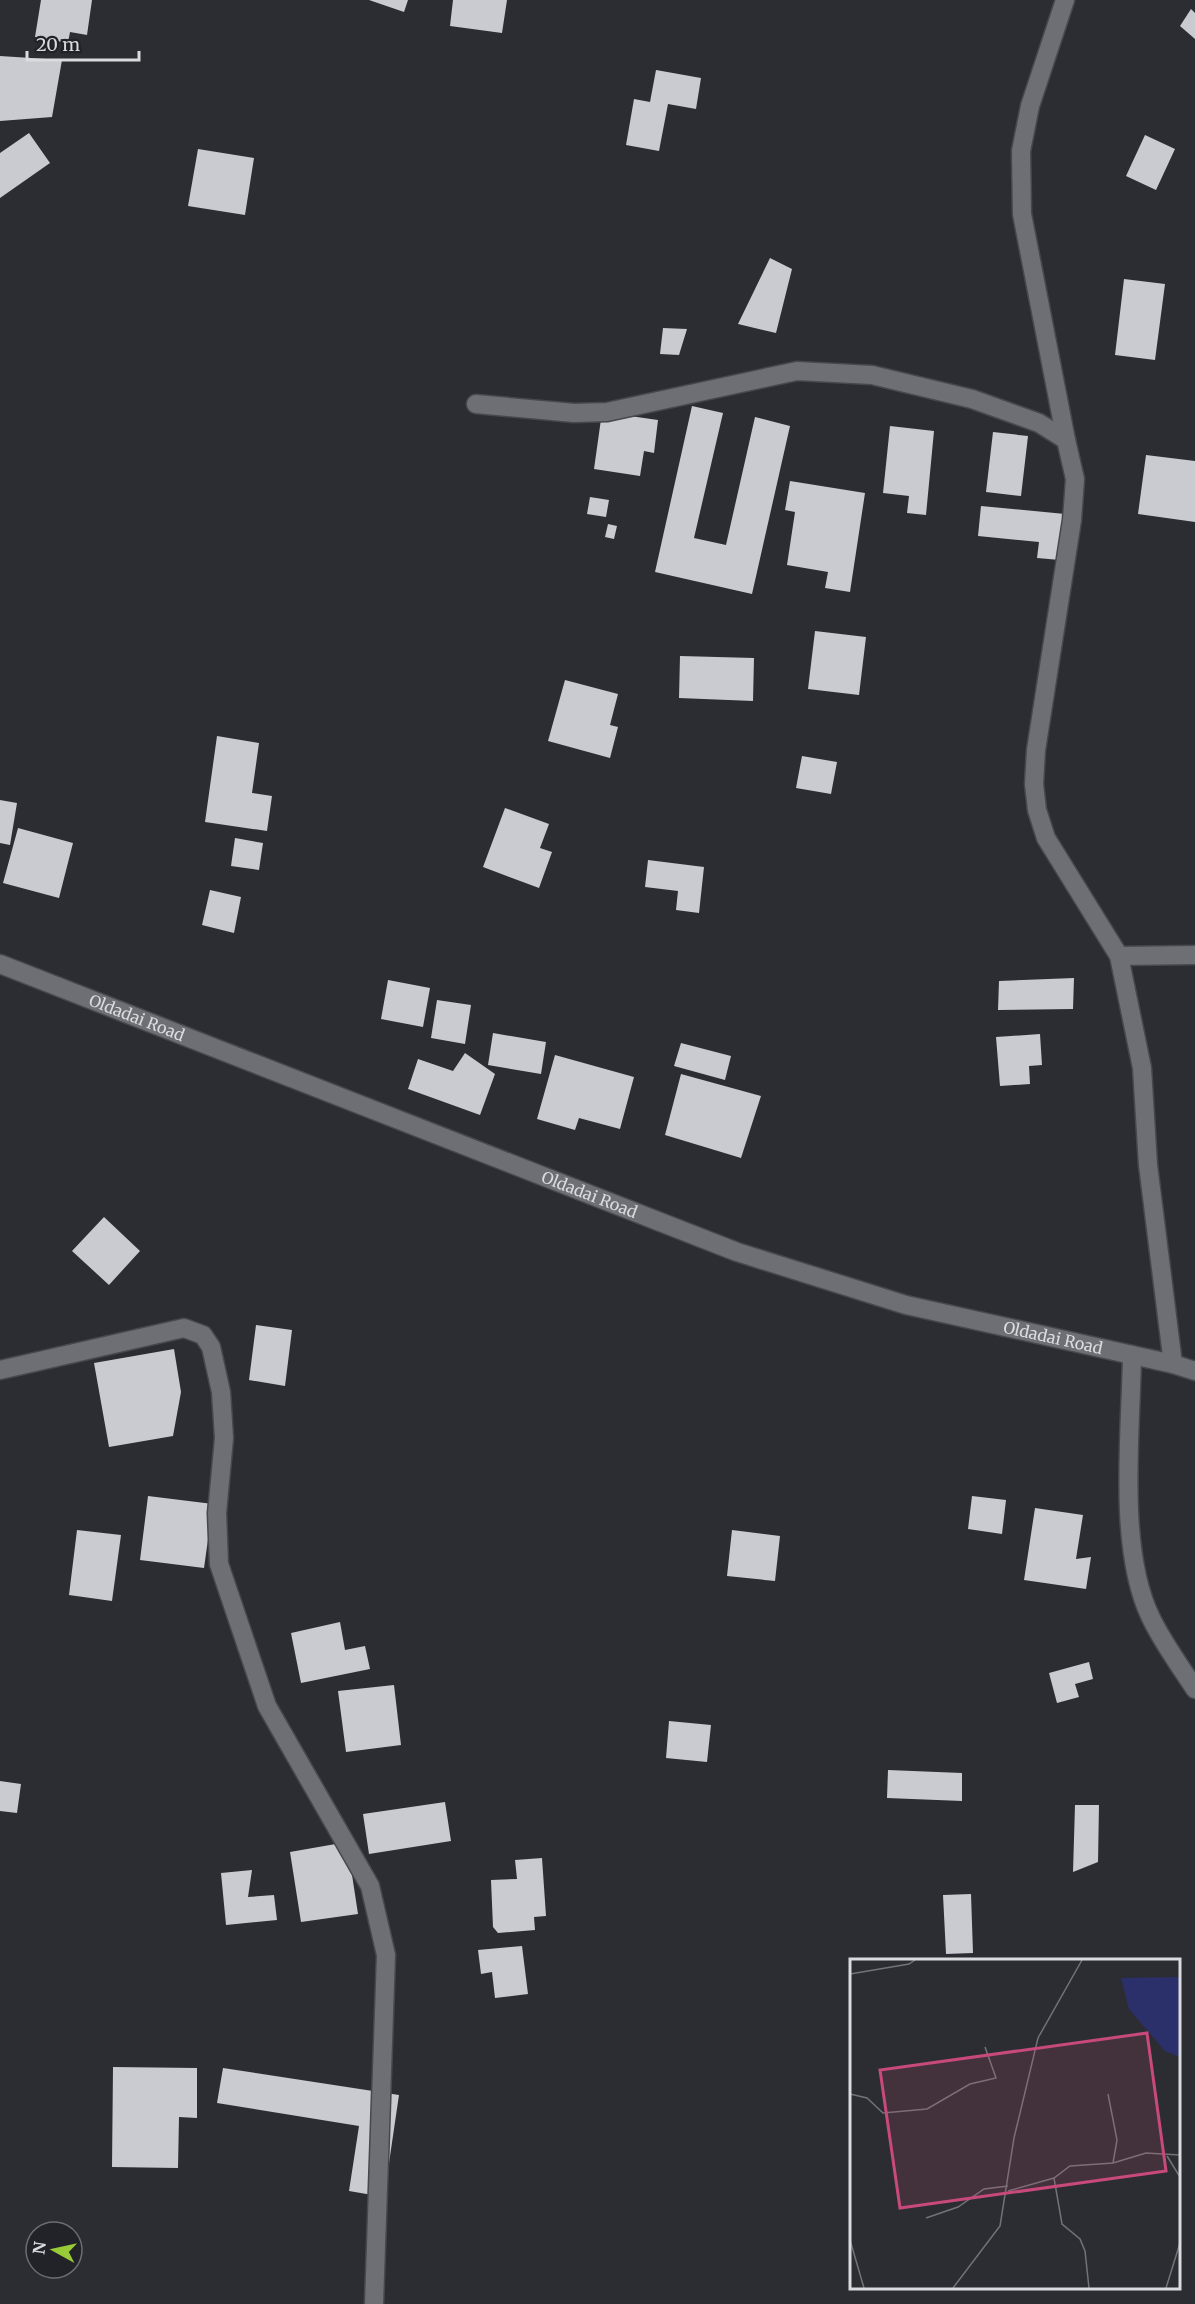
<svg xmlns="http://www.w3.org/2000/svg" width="1195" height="2304" font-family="Merriweather,serif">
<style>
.building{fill:#c9cbd1}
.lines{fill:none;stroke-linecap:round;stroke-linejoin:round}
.minor-casing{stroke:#47484d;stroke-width:21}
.minor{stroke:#6e6f75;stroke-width:18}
.labels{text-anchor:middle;stroke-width:6;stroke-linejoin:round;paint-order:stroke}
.street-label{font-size:16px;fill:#dadbde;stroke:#222328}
.inset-road{fill:none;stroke:#727377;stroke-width:1.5}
.view{fill:#c8497c;fill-opacity:0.15;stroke:#c8497c;stroke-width:3}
.inset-edge{fill:none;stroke:#dadbde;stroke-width:3}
</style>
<rect width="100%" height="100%" fill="#2c2d32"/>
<path class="building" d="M41,0H92L87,35L70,32L68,43L35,37Z
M369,0H408L404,12Z
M453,0H507L502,33L450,26Z
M1191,9L1195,13V39L1180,26Z
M0,56L62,60L52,117L0,121Z
M656,70L701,78L696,109L668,104L659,151L626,145L634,99L650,102Z
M29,133L50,163L0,198V153Z
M1145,135L1175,149L1156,190L1126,176Z
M198,149L254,158L245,215L188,206Z
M770,258L792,269L776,333L738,324Z
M1124,279L1165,284L1155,360L1115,355Z
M663,328L687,329L679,355L660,354Z
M692,406L723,413L694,538L726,545L755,417L790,426L752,594L655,572Z
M602,412L658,420L654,453L644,451L640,476L594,469Z
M890,426L934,431L926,515L907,513L909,496L883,493Z
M993,432L1028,436L1021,496L986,492Z
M1146,455L1195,461V522L1138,514Z
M790,481L865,493L850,592L825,588L828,572L787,565L795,512L785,510Z
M590,497L609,500L606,517L587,514Z
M981,506L1065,514L1060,560L1037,558L1039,542L978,536Z
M608,524L617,526L614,539L605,537Z
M815,631L866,637L859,695L808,689Z
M680,656L754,658L753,701L679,698Z
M565,680L618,694L610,725L618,727L610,758L548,741Z
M217,736L259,743L252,793L272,796L267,831L205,822Z
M802,756L837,762L831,794L796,788Z
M0,800L17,803L10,845L0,843Z
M505,808L549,824L540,848L552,852L539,888L483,867Z
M18,828L73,843L59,898L3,883Z
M235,838L263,843L259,870L231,866Z
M648,860L704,867L699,913L676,910L678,891L645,887Z
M210,890L241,897L234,933L202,925Z
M1074,978L1073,1009L998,1010L999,981Z
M388,980L430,988L423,1027L381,1019Z
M437,1000L471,1005L465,1044L431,1038Z
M493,1033L546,1042L541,1074L488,1065Z
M1040,1034L1042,1065L1029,1066L1030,1084L1000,1086L996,1037Z
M681,1043L731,1056L725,1080L674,1066Z
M465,1053L495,1074L480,1115L408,1089L418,1059L453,1071Z
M555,1055L634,1077L620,1129L579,1118L575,1130L537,1119Z
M681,1074L761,1096L741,1158L665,1135Z
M104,1217L140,1251L109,1285L72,1251Z
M256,1325L292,1330L285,1386L249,1380Z
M174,1349L181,1392L173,1436L109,1447L94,1363Z
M148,1496L213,1504L204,1568L140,1560Z
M972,1496L1006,1500L1002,1534L968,1529Z
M1035,1508L1083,1515L1076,1559L1091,1557L1086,1589L1024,1580Z
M77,1530L121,1535L112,1601L69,1595Z
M732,1530L780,1536L775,1581L727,1576Z
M340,1622L345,1650L365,1646L370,1669L301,1683L291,1633Z
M1089,1662L1093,1679L1075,1684L1079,1697L1057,1703L1049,1673Z
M394,1685L401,1745L346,1752L338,1691Z
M669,1721L711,1725L707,1762L666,1758Z
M888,1770L962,1773V1801L887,1798Z
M0,1781L21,1784L17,1813L0,1811Z
M445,1802L451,1841L369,1854L363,1814Z
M1075,1805H1099L1098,1862L1073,1872Z
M347,1842L358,1914L301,1922L290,1852Z
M542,1858L546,1916L534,1917L535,1930L498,1933L493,1927L491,1880L517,1879L515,1860Z
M252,1870L248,1897L274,1895L277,1920L226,1925L221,1873Z
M971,1894L973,1953L946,1954L943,1895Z
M522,1946L528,1994L495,1998L492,1972L481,1974L478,1950Z
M113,2067L197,2068V2118L179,2117L178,2168L112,2167Z
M223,2068L399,2095L384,2197L349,2191L359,2126L217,2103Z"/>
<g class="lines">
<g class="minor-casing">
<g id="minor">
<path d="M1065,0L1030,106L1021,151L1022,214L1066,440"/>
<path d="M476,404L574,413L607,412L797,371L872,375L972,399L1039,423L1066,440L1075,479L1072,520L1036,750L1034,784L1037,810L1046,838L1119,956L1142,1068L1148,1165L1173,1364"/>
<path d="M1119,956L1195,955"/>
<path id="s1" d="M0,964L737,1252L906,1305L1173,1364L1195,1371"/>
<path d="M1132,1355C1131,1432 1117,1549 1151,1618C1163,1643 1180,1666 1195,1689"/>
<path d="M0,1370L184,1328L203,1335L211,1347L221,1392L224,1438L217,1513L219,1564L267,1706L370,1886L386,1955L374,2304"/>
</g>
</g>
<use href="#minor" class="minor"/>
</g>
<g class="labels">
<g class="street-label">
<text dy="6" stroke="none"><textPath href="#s1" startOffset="147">Oldadai Road</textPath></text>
<text dy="6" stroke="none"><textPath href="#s1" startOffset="633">Oldadai Road</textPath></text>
<text dy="6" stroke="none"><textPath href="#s1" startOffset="1119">Oldadai Road</textPath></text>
</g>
</g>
<g transform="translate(850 1959)">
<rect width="330" height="330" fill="#2c2d32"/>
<path d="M330,18V98L315,92L279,50L271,19Z" fill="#2c306a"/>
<path class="inset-road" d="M0,15L59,5L65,1M0,135L17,139L33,154L77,150L120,125L146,119L135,88M317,197L330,218M263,204L296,194L330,196M204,219L212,265L230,280L235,292L239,329M158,232L204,219L220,207L263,204L267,181L258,135M76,259L108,248L134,230L158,227M0,281L14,329M103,329L150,267L164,179L188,79L232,1M316,329L330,284"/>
<path class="view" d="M297,74L316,212L50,249L30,111Z"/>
<rect width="330" height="330" class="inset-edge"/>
</g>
<g transform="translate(54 2250) rotate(278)"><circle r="28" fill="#222328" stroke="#6c6d71" stroke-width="1.5"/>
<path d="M0-4.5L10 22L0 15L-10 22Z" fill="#98cb37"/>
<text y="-9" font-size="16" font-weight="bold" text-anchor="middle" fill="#dadbde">N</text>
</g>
<path d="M27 51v9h112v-9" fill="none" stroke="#dadbde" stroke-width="3"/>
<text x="36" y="51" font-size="18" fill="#dadbde" stroke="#222328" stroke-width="4.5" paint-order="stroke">20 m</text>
</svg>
